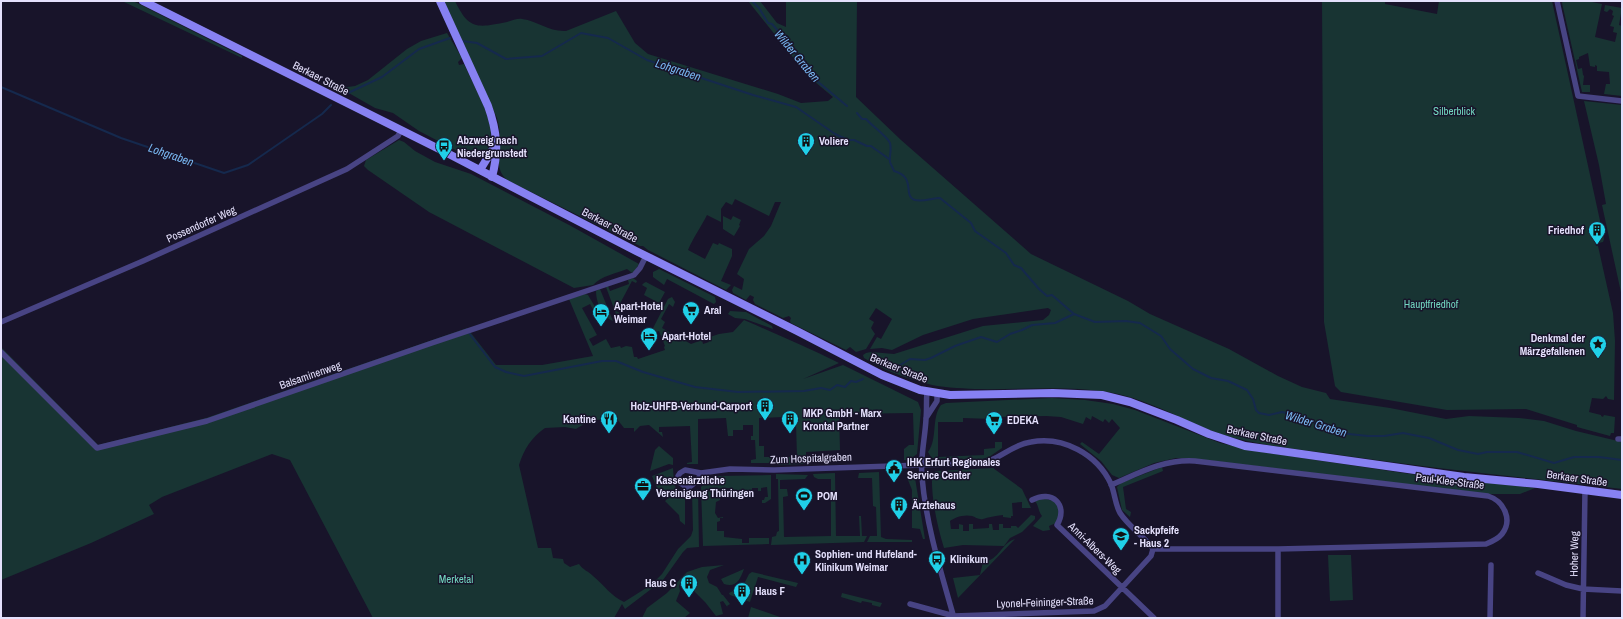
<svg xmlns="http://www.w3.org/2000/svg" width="1623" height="619" font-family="'Archivo Narrow',sans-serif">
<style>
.green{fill:#183433}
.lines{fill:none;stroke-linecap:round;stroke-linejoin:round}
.stream{stroke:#15294d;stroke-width:2}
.street{stroke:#484484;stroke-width:5.5}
.secondary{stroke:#8781f2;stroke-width:8}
.labels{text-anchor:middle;stroke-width:3;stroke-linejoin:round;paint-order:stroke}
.street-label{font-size:11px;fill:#e4e0fc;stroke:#18142a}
.park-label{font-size:11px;fill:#72d6c0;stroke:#18142a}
.poi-label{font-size:11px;font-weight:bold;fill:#e4e0fc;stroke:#18142a;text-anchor:start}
.water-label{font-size:12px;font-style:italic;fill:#79b7f1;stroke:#18142a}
</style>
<rect width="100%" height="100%" fill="#18142a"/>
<path class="green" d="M122,1H133L242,56V58Z
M444,1H455C469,30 477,28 507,22C511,21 518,18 522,19C538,21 549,32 566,31L616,11L635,43L648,54L778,94L801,103L828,101L833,97L808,76L748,1H760L777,23L786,27V1H857L856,97L901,140L1031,254L1128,301L1150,314L1229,349L1278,376L1302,387L1326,393L1330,399L1390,408L1446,419L1469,416L1519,418L1544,421L1576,431L1622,442V489C1530,478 1438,469 1347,456C1313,451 1277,448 1243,440C1195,430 1157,400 1108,392C1064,385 1019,390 975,389C959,388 941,388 925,383C904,378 882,369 864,358L863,355L866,353L871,352L894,354L983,326L1043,320L1049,315L1051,310L1048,308L973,319L923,335L892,350L882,348L870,349L877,337L881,339L892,319L876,308L869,319L874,322L871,328L875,334L866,349L856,352L850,347L846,350L791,323L790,321L791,318L789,316L783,318L755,304L753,300L754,297L750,295L746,300L733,293L732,290L734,286L742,290L744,279L737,274L749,249L764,236L771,226L781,202H775L769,216L735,199L732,205L726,202L721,209V222L707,215C701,227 693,238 688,250L705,259L713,243L718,245L719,243L732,249V256L721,281L731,285L726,290L648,250L643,246H640L509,181C494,171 500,156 500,140C500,133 499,125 497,118Z
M1322,1H1385V4L1437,14L1439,1H1552L1604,239L1603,242L1598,243L1597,241L1595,242L1596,246H1598L1613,313L1615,341L1614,400L1608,399L1606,396L1603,399L1592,398L1589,412L1601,415V416L1603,417L1604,415L1615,417L1614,433H1611L1610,436L1577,427V425L1526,409L1447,410L1341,392L1335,386L1324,322Z
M1563,1H1587L1602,4L1595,37L1615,42L1617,33L1613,32L1614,27L1610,26L1614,16L1612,15L1613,11L1610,9L1607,12L1604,11L1605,5L1622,8L1619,25L1622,26V96L1604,94L1606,84H1610L1609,72L1597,71V66L1595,65V67L1590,66L1588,53L1579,57V59L1576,60L1578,69L1582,68L1583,75L1584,76L1583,85H1590V92H1582L1562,3Z
M447,33L462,58L458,62L459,65L464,64L484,106L491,128L490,145L483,157L479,158L469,157L419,131L393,113L375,108L340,88L355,86L368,80L407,49L421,41Z
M1584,101L1622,105V297L1602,205L1606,204L1599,165Z
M399,140L404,142L415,151L435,162L471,174L571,226L639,264L635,271L632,273L627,269C617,273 601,276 593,285L574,288L429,212L368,170L364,166L366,160Z
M723,216L731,220L733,216L741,220L739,225L740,226L734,236L723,229Z
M659,269L715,297L716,302L714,304L712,303L667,279L664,285L653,277V272Z
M633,278L637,281L636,283L632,281L616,311L620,313L617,315L616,314L606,287L608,286L610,291L629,284L628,280Z
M646,282L665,292L659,303L644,295L647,288L642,285L644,283Z
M600,289L613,321C602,317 596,302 596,291Z
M585,294L588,295L604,322L601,324L590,304L582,308L597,335L589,339L593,346L606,339L611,348L620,346L621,348L626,346L632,347L634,357H637L638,359L665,350L664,347L665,346L659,331L650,334L668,299L672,297L675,302L673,307L669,304L661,319L665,322L662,328L691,344L702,340L703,344L709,342L707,338L719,334L733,332L744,320C776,334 807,347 839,363L803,379L843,365L918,402L921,410L917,454L909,460H904V449L909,445H914L913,413L839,414L840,450L806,452V462L803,464L778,465V457H797L796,424L784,425L783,417L759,418V446H764V457H772V463H751V460L756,459L755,440H751V436H753V425H743V430H733V436H728L726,418L698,419V464H687V463L692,462L690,426L659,427V432H662L663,437L649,425L640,426L634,432V428H624L617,419C600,419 591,419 576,429L565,427L545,428C531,438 524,449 519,465L538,548H551L553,558L563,559L564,563L570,567L579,564C583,570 588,571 593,576C604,585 611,596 624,602L651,585L662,574L678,549L691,536L693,530L692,492L698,489L699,547L687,548L683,552L663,580L625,609L622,604L614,618H373L290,460L272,454L162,497L149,505L154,514L91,543L1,580V347L98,445L206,418L467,328L496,365H542L593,356L569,299Z
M730,311L746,312L772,326L773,329L745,319L735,318L728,314Z
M1052,398L1085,400L1113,404L1135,410L1220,443L1255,451L1410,474L1535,488L1520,494H1488L1206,460L1176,458L1154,463L1119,478L1112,475L1101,461L1080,444L1082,442L1099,454L1120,428L1112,419L1109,423L1105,419L1103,422L1092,416L1091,420L1086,417L1083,424L1061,417L1046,416L995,417L993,419L963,418V422H938V457L984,455V449L995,448V442H1002V448L989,457L982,459H934L931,457L928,452C938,439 931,418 941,405L946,403Z
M659,446L673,458V465L669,464L650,471L655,450Z
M1162,467L1163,471L1123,487L1126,509L1131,512L1130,517L1122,510L1117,487L1121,483Z
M673,468L674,484L676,488L663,499L660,495L652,476Z
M993,468L1022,489L1031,508H1022V502L1012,503L1013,516H1011V518L1003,517V515C995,516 988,517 983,519C979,520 975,517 972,516C963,514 954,518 950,521L951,529H959V524L963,525V531H969V524H973V529L989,528V524H992L993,530H999V524H1003V528H1011V526H1016L1018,528L1031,515L1035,516V519L1022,532L1010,538L1004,546L963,545L944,548C937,525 931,498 932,474L936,471Z
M908,471L913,473L915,478L925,539H923L920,529L912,528V490L908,480Z
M879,472L881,537L886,539L912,540V542H867L870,536H877L876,507L873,506L872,478H858L859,473Z
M835,473L836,536H860L859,516H861L862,536H867L864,542L771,545L772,537L776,536L777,532L779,531L778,479H776V474L808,475L805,479L780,480V489H787L788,496L783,497L784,537L831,536V479H818L814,477L813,474Z
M771,475V499L765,503H762V500H764L765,497H768L767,487L761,488V491H758V488H752V491H749V494H735V491H732V488H726V491H724L723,488L713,489V498H720V500L716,502L715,513L718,518L723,517V518H720V521L717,522V531H724V537L742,539V543H749V538H769V544L703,546L701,487L709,479L718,476Z
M678,489L685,494V525L680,521L679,515L665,501Z
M1043,498L1056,502L1060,513L1056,523L1049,526L1050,530L1043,531L1033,526L1042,516C1038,511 1039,506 1035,501Z
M1015,539L958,598L953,578L980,575L983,562C1000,560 1001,543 1015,539Z
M1328,555H1351L1353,600L1330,601Z
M724,565L710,570L707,577L709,583L717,587L722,595H723L730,604L727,606L728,608L723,601L720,602L723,614L716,616L705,602L693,590L695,588L691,585L690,587L681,581L679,586L680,591L676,601L690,613L684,618H642L647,608L667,593L687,572L702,567Z
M744,569C740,580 736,588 724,584L721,579Z
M752,572L798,583L796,587L758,577L750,602L730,595L729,593L743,586L749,574Z
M842,593L882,603L880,607L872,605V603L862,601L861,603L841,597Z
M751,607L780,617V618H748Z"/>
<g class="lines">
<path class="stream" d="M752,1L759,8L768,23L772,24L779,32L785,42L796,54L801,65L811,76L847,106
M462,41L477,43L506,59L542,56L581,33L608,38L647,60L753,95L796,107L835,134L848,140H854L867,146H871C875,149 888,158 890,160
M1,87L121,138L224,173L248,165L322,114L331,105
M348,93L382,77L419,49L450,38
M857,113L862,119H866C872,126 887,136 890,143C892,149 889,156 890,162C891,165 893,168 894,171C917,177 902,196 915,200C924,202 932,198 940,198L971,223L975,231L1006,253L1014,265L1021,268L1039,289L1047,296L1052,295L1074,314L1095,322L1126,321L1140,323L1161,336L1170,349L1193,369L1211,378L1228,381L1247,390L1253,399L1256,410L1259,413L1269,415L1282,412L1299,416L1339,433L1368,436H1384L1403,433L1413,435L1429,438L1458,450L1478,454L1487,452H1517L1554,463L1574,457H1599L1622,460
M469,333L495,367L506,372L524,376L602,361H616L643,372L695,387L738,392L804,391L821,388L830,390L837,385L845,387L851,381L856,382L863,379
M897,367L910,359L925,360L931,358L955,346L981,337L997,342L1010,334L1022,330L1032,325L1055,323L1074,314"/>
<path class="street" d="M1557,1L1578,96L1622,101
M1,322L143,261L347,169L398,136L401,130
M1,352L97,448L207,421L432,343L634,275L640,268L646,256
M927,392C926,401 927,410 926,419C925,439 920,457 922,477C926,525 941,572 954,618
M926,418L937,401V394
M1618,439H1622
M701,473L697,481L688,488L680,483L678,476L680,473L685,470L701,473L730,469L774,470L981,463C999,461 1010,445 1031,442C1063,436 1097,454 1111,484C1115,494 1115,504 1120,513C1129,527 1144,536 1153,549L1151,556L1105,606L1094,611L954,616L910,604
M1111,485C1139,473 1164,459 1195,461L1488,496C1504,501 1513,520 1502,534C1498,539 1491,542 1486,544L1278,549H1153
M1032,500C1052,489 1069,505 1057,525L1154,618
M1278,549V618
M1538,573L1566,585L1583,589L1622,591
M1490,618L1491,565
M1583,618L1585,490"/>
<path class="secondary" d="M143,1L445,152L636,251L797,331L882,375L920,390L950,395L1053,393L1102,395L1130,402L1177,420L1209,434L1245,446L1464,477L1538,484L1622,495
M440,1L488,106C497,131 499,151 492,177
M480,170L496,144"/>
</g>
<defs>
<g id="building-pin" transform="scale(0.9)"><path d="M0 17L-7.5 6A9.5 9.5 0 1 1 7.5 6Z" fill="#20d0e8" stroke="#18142a"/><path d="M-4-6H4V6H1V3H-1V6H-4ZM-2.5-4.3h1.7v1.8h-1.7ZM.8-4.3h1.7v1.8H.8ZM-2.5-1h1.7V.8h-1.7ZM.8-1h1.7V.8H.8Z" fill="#111"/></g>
<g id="bus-pin" transform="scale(0.9)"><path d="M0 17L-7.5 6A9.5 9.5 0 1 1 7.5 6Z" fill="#20d0e8" stroke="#18142a"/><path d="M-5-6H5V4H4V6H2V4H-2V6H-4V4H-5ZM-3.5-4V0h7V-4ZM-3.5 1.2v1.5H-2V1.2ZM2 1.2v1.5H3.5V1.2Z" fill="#111"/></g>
<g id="supermarket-pin" transform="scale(0.9)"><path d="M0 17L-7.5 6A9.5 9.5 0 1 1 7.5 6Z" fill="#20d0e8" stroke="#18142a"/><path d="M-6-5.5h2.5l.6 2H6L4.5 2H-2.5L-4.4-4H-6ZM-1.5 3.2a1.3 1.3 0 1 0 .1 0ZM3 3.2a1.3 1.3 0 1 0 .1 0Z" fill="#111"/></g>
<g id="hotel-pin" transform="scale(0.9)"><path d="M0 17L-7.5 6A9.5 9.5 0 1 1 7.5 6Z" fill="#20d0e8" stroke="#18142a"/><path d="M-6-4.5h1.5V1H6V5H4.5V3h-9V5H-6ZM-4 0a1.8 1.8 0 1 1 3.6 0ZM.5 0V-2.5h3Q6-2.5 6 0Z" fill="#111"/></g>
<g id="sight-pin" transform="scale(0.9)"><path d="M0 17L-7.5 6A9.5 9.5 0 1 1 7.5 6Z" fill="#20d0e8" stroke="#18142a"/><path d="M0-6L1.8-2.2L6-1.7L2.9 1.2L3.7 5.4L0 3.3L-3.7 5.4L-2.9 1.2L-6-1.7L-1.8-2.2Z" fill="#111"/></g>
<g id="restaurant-pin" transform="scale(0.9)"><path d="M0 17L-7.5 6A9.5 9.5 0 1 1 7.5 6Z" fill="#20d0e8" stroke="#18142a"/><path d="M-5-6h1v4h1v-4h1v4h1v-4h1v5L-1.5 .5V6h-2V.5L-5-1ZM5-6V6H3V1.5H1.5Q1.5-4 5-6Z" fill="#111"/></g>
<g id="civic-pin" transform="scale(0.9)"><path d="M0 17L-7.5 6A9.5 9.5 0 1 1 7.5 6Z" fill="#20d0e8" stroke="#18142a"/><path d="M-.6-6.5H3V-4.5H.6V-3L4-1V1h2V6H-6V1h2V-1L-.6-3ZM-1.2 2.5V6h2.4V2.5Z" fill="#111"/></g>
<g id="office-pin" transform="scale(0.9)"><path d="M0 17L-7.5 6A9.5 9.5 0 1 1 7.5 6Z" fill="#20d0e8" stroke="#18142a"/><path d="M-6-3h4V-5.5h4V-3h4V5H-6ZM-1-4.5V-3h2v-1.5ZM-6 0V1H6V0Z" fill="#111"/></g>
<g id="stadium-pin" transform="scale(0.9)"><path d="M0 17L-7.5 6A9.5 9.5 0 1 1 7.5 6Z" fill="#20d0e8" stroke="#18142a"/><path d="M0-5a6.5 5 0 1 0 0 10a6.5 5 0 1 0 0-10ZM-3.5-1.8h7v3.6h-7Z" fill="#111"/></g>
<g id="school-pin" transform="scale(0.9)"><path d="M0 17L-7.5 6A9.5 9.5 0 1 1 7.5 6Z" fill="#20d0e8" stroke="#18142a"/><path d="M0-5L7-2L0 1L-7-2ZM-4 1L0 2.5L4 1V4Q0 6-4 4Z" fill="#111"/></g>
<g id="hospital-pin" transform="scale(0.9)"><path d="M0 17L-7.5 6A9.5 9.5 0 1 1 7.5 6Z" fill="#20d0e8" stroke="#18142a"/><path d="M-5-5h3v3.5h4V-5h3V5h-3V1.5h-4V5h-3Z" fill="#111"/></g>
</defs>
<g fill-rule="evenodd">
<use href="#building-pin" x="806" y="141"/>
<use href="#bus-pin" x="444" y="146"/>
<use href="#building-pin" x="1597" y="230"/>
<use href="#supermarket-pin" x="691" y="310"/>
<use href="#hotel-pin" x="601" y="312"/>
<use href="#hotel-pin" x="649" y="336"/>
<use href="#sight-pin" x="1598" y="344"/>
<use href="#building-pin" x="765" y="406"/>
<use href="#restaurant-pin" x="609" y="419"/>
<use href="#building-pin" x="790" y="419"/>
<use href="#supermarket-pin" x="994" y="420"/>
<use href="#civic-pin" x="894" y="468"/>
<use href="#office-pin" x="643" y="486"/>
<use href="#stadium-pin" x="804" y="496"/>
<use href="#building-pin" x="899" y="505"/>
<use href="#school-pin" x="1121" y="536"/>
<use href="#bus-pin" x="937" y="559"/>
<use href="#hospital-pin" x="802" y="560"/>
<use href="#building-pin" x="689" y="583"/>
<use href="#building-pin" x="742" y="591"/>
</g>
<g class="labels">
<g class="street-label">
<text transform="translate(321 78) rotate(27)" y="4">Berkaer Straße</text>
<text transform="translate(201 224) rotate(-24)" y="4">Possendorfer Weg</text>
<text transform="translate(610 225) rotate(28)" y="4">Berkaer Straße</text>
<text transform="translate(899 368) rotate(22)" y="4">Berkaer Straße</text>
<text transform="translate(310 375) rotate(-19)" y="4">Balsaminenweg</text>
<text transform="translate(1257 435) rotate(12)" y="4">Berkaer Straße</text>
<text transform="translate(811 458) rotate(-2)" y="4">Zum Hospitalgraben</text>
<text transform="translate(1577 478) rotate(8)" y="4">Berkaer Straße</text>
<text transform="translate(1450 481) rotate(7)" y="4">Paul-Klee-Straße</text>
<text transform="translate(1095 548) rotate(44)" y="4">Anni-Albers-Weg</text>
<text transform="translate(1574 554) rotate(-89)" y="4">Hoher Weg</text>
<text transform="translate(1045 602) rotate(-2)" y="4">Lyonel-Feininger-Straße</text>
</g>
<g class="park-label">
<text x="1454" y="115">Silberblick</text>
<text x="1431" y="308">Hauptfriedhof</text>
<text x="456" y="583">Merketal</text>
</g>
<g class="poi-label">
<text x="457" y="144">Abzweig nach<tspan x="457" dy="13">Niedergrunstedt</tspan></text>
<text x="819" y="145">Voliere</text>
<text x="1584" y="234" text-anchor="end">Friedhof</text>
<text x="614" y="310">Apart-Hotel<tspan x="614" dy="13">Weimar</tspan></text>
<text x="704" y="314">Aral</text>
<text x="662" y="340">Apart-Hotel</text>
<text x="1585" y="342" text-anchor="end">Denkmal der<tspan x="1585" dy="13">Märzgefallenen</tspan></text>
<text x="752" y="410" text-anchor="end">Holz-UHFB-Verbund-Carport</text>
<text x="803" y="417">MKP GmbH - Marx<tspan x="803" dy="13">Krontal Partner</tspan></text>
<text x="596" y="423" text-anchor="end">Kantine</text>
<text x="1007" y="424">EDEKA</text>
<text x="907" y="466">IHK Erfurt Regionales<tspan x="907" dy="13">Service Center</tspan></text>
<text x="656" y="484">Kassenärztliche<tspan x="656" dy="13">Vereinigung Thüringen</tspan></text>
<text x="817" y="500">POM</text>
<text x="912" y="509">Ärztehaus</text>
<text x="1134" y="534">Sackpfeife<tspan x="1134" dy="13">- Haus 2</tspan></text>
<text x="815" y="558">Sophien- und Hufeland-<tspan x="815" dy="13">Klinikum Weimar</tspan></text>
<text x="950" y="563">Klinikum</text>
<text x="676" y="587" text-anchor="end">Haus C</text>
<text x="755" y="595">Haus F</text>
</g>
<g class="water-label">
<text transform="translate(797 56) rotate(50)" y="4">Wilder Graben</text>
<text transform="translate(678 70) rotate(18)" y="4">Lohgraben</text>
<text transform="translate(171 155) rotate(19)" y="4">Lohgraben</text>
<text transform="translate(1316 424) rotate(17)" y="4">Wilder Graben</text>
</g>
</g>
<rect width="1623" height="619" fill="none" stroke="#e4e0fc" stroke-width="4"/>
</svg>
